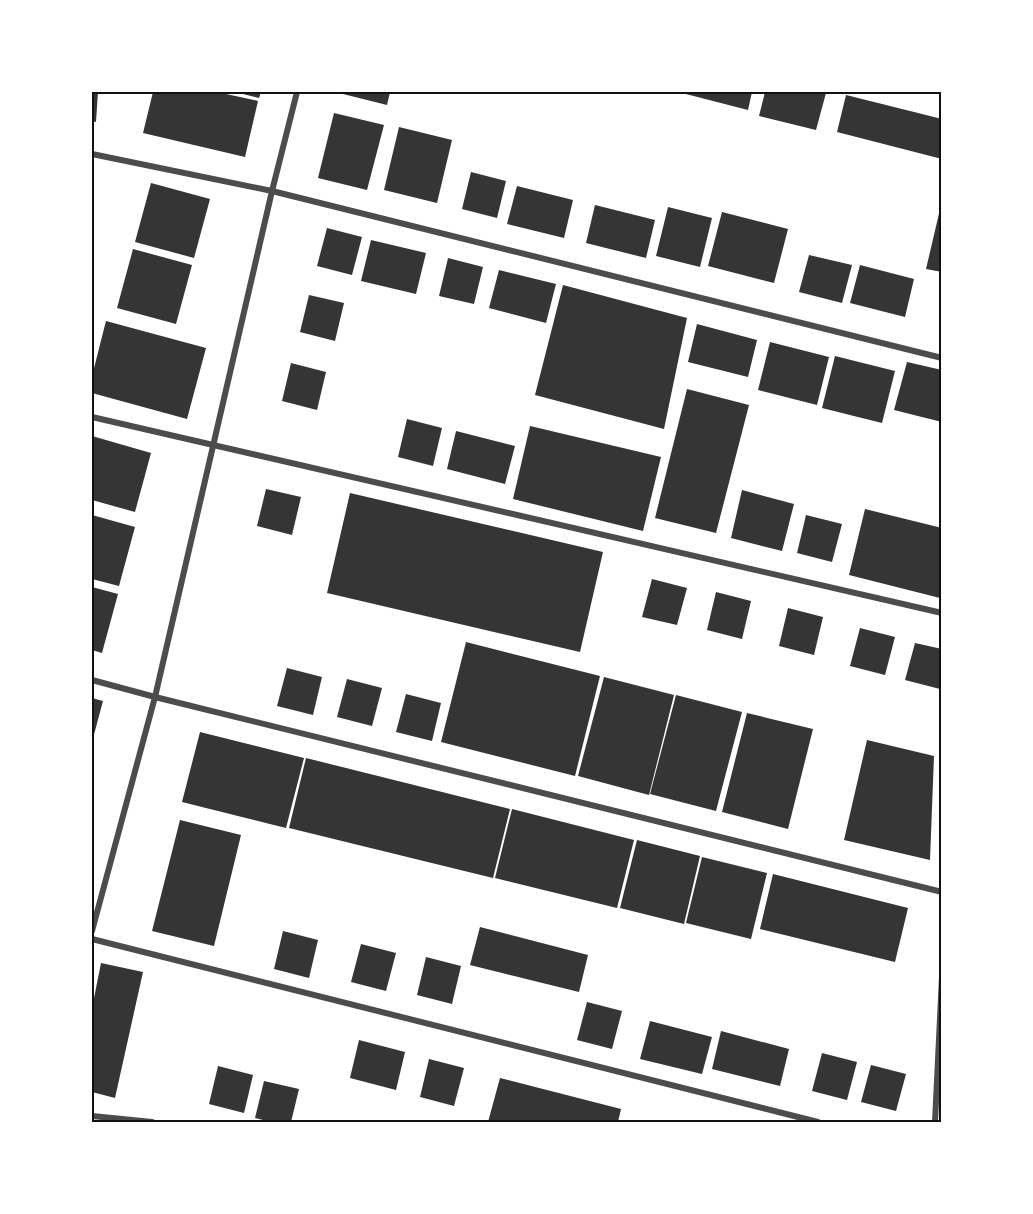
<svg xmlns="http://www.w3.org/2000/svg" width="1033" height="1214" font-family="Signika,sans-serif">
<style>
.building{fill:#353535}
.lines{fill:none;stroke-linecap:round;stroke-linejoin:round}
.minor{stroke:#4c4c4c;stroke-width:6}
.neatline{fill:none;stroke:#111;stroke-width:2}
</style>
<rect width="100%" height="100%" fill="#fff"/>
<path class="building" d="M92,92H98L96,122L92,121Z
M153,92H217L258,101L245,157L143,133Z
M235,92H261L259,98Z
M335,92H390L387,105Z
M678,92H752L748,110Z
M765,92H821L826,93L816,130L759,116Z
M846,95L942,119V159L837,132Z
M334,113L384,125L367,190L318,178Z
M399,127L452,140L437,203L384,190Z
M471,172L506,181L497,218L462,209Z
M151,183L210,199L194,258L135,242Z
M517,186L573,200L564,238L507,224Z
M595,205L655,220L646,258L586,243Z
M941,205H942V272L926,269Z
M668,207L712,218L700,267L656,256Z
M722,212L788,229L774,283L708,266Z
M327,228L362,237L352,275L317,266Z
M371,240L426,253L416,294L361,281Z
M133,249L192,265L176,324L117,308Z
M809,255L852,265L842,303L799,292Z
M448,258L483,267L474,304L439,296Z
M860,265L914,279L905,317L850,303Z
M499,270L556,284L546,323L489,308Z
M563,285L687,318L664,429L535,395Z
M309,295L344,303L335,341L300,332Z
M106,321L206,348L187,419L92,393V376Z
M697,324L757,340L748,377L688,362Z
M770,342L829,357L817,405L758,390Z
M835,356L895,371L882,423L822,408Z
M907,362L942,370V422L894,410Z
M291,363L326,372L317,410L282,401Z
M687,389L749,405L716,533L655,518Z
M407,419L442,428L433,466L398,457Z
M530,426L661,457L643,531L513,499Z
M456,431L515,446L505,484L447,469Z
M92,436L151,453L135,512L92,500Z
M266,489L301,497L292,535L257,526Z
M742,490L794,504L782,551L731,538Z
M350,493L603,552L580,652L327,593Z
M865,509L942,528V590L940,598L849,575Z
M92,515L135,527L119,586L92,579Z
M806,515L842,524L832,562L797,553Z
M652,579L687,588L677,625L642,617Z
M92,587L118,594L102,653L92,650Z
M716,592L751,601L742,639L707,630Z
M788,608L823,617L814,655L779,646Z
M860,628L895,637L885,675L850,666Z
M466,642L600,676L575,776L441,742Z
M915,643L942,649V684L940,689L905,680Z
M287,668L322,677L313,715L277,706Z
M604,677L674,695L649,795L578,776Z
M347,679L382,688L372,726L337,717Z
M406,694L441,703L432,741L396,732Z
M676,695L742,712L716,811L650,794Z
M92,698L103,701L92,742Z
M747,713L813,729L788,829L722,812Z
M200,732L304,758L286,828L182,802Z
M867,740L934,756L930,860L844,840Z
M306,758L510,809L493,878L289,828Z
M512,809L634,840L617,908L495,878Z
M180,820L241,835L214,946L152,931Z
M637,840L700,856L684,924L620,908Z
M702,857L767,873L751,939L686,923Z
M773,874L908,908L895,962L760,929Z
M480,927L588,955L579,992L470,965Z
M283,931L318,940L309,978L274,969Z
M361,944L396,953L386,991L351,982Z
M426,957L461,966L452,1004L417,995Z
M101,963L143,972L115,1098L92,1092V1008Z
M587,1002L622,1011L612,1049L577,1040Z
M650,1021L712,1037L702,1074L640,1059Z
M721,1031L789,1049L780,1086L712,1069Z
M359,1040L405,1052L396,1090L350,1078Z
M822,1053L857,1062L847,1100L812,1091Z
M429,1059L464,1068L454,1106L420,1097Z
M871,1065L906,1074L896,1111L861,1102Z
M218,1066L253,1075L244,1113L209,1104Z
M500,1078L621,1109L618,1122H488Z
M264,1081L299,1089L291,1122H271L255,1118Z"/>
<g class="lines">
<path class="minor" d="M92,154L272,191L942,358
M92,417L942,613
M92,680L155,697L942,892
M92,931L155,697L272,191L297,92
M92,939L818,1122
M92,1116L152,1122
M935,1122L942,977"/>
</g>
<rect width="1033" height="1214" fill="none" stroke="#ffffff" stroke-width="186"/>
<rect x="93" y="93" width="847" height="1028" class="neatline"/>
</svg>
